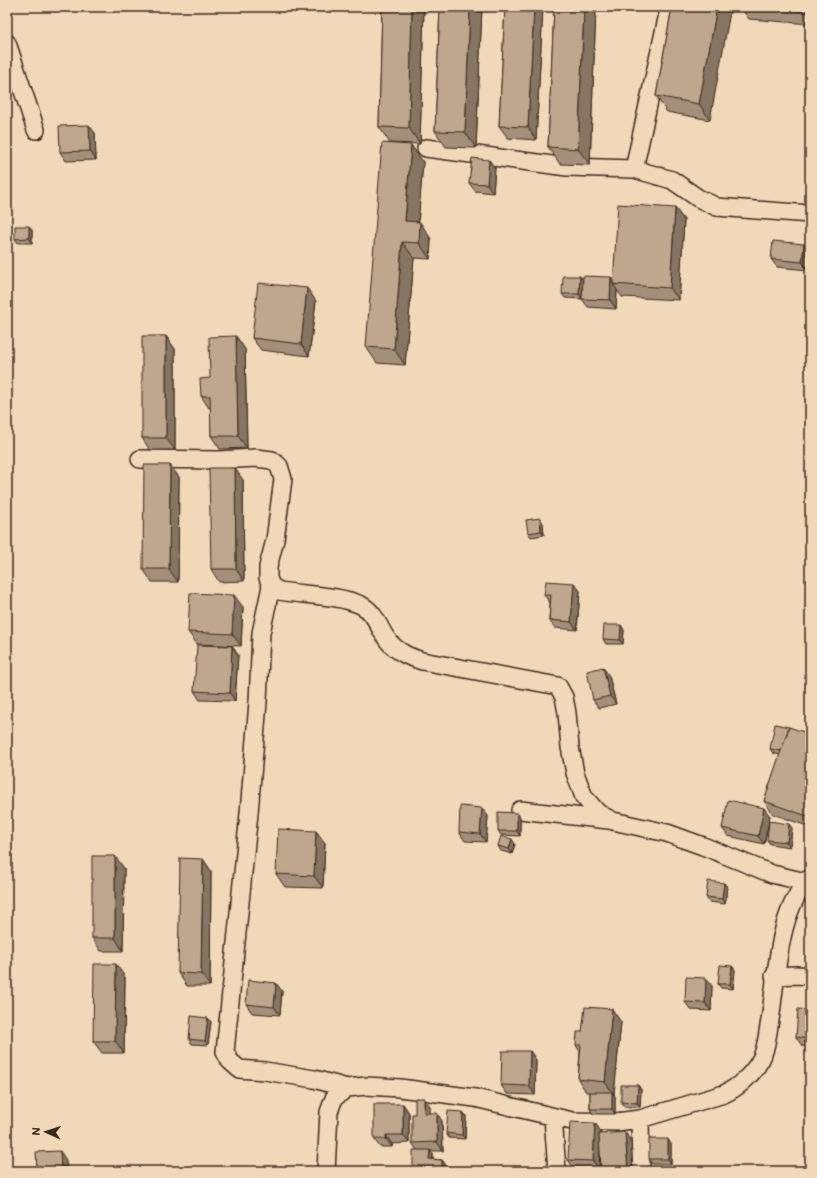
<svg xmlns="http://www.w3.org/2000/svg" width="817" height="1178" font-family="Mali,sans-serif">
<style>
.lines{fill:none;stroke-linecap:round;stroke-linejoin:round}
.minor-casing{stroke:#3b2a1e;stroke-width:20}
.minor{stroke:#f1d8b9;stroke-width:17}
.wall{fill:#a4907a;stroke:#3b2a1e}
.shaded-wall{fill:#867563;stroke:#3b2a1e}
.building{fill:#bfa78e;stroke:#3b2a1e}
</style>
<rect width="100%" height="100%" fill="#f1d8b9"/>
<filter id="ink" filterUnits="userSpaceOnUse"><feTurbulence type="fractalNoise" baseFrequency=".025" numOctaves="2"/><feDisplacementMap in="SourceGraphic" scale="8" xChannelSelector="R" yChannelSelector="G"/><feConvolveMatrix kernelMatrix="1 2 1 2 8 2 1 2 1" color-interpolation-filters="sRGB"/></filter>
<g filter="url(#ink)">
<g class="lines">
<g class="minor-casing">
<path id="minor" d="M7,43L36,130
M426,148L567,167L634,169L672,180L698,198L717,207L810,214
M634,169L668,14
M140,459L218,460L256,458L272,460L279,466L283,479L275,540L268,567V578L271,586L279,591C304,595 339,595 361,605C377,613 379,631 390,643C399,653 410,657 422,661L558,686L564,697L567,713L570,747L575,773L584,797L598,813L613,821L667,833L703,846L772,874L806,882
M271,586L261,633L258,702L249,813L225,1052L230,1061L239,1069L265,1071L314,1079L347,1088
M520,810L609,820
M774,976L796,975L810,976
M553,1117L557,1171
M640,1119L641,1171
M326,1171L329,1112L334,1098L347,1088L366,1086L400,1088L475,1098L572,1121L616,1122L640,1119L724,1094C739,1087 753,1074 761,1059C766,1050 767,1037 769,1026C777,982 776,912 810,878"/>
</g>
<use href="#minor" class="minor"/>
</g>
<path class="wall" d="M382,7H424L420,144L390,143L379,127Z
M440,7H482L476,148L446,147L435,131Z
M505,7H543L536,140L508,138L499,126Z
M554,7H596L590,165L560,164L548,147Z
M672,7L710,120L667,112L656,96Z
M740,7H810V24L749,19Z
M95,133L96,160L66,161L60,152Z
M411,145L423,162L418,222L431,239L430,259L414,258L405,365L377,363L366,347Z
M489,160L495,168L493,193L475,191L469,183Z
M675,208L684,220L679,300L622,297L617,290L616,309L588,307L582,299L613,280Z
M32,230V243H18L15,239Z
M810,253L808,270L777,267L771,259Z
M580,276L583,280L582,299L565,298L562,294Z
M316,301L309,356L261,350L252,338Z
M166,336L175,349V450H150L142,438Z
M245,349L247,448L220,449L211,436V408H209L201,396L210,378Z
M179,477L178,582H152L143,569Z
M243,480L244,581L219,582L211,569Z
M543,523L544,535L531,537L528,533Z
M574,583L580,591L577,630L555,628L549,620L550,603L544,595Z
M243,607L241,646L197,644L188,632Z
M621,625L624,630L623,644H606L603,639Z
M232,646L238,655L235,701L200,700L194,691Z
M609,676L616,704L599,708L593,700Z
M810,734V827L773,814L764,801L780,755L773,753L770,749Z
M517,813L520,817V836L501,835L498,831Z
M488,816L486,842L465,841L459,832Z
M770,816L764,844L728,836L722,828Z
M792,828L790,847L770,844L767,840Z
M316,831L325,843L323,888L285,887L276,874Z
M515,844L512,854L501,851L498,846Z
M203,859L211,871L210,986H187L178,973Z
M124,868L123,951H101L92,938Z
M724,883L727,887L725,904L709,902L706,897Z
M732,966L735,970L733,989L721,988L718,984Z
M125,977L124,1053H102L93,1041Z
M712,986L711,1011L691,1010L685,1002Z
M282,991L280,1015L252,1013L246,1004Z
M810,1010V1047L802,1046L796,1037Z
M208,1018L211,1022L208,1045L192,1044L189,1039Z
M621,1022L614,1094L615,1096V1114H593L590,1109V1092H586L578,1079L580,1052L576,1045L582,1032Z
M530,1051L536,1060L535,1095L507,1094L501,1085Z
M638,1085L641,1090L640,1107H624L621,1102Z
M403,1104L409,1113V1143L392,1144V1147H380L374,1139Z
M430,1106V1113L442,1121L443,1151H430L433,1154V1159L442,1160L445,1164V1171H415L413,1168L417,1150L412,1143L415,1114Z
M463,1112L466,1116L465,1139L449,1138L446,1133Z
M595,1123L601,1132L600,1134L631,1141L633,1171H601L600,1149L599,1169L574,1168L568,1160Z
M671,1144V1164H652L649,1159Z"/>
<path class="shaded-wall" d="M412,7H424L420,144L409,128Z
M470,7H482L476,148L465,132Z
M534,7H543L536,140L528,127Z
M584,7H596L590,165L578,149Z
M717,7H731L710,120L699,104Z
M806,7H810V18L806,12Z
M89,125L95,133L96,160L90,151Z
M411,145L423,162L417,237L405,221Z
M489,160L495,168L493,193L487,184Z
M675,208L684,220L679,300L670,288Z
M420,222L431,239L430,259L419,243Z
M29,226L32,230V243L29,238Z
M402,242L414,258L405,365L394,349Z
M804,244L810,253L808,270L802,262Z
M580,276L583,280L582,299L579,294Z
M611,277L617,285L613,284L617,290L616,309L610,300Z
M307,288L316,301L309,356L301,344Z
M166,336L175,349V450L166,438Z
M236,336L245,349L247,448L238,436Z
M170,465L179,477L178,582L169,569Z
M235,468L243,480L244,581L236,569Z
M540,518L543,523L544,535L541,531Z
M574,583L580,591L577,630L571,622Z
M234,595L243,607L241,646L232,634Z
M621,625L624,630L623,644L620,640Z
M232,646L238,655L235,701L230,693Z
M603,667L609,676L616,704L610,696Z
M482,808L488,816L486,842L480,834Z
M764,808L770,816L764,844L758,836Z
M517,813L520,817V836L517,831Z
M789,824L792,828L790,847L787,842Z
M316,831L325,843L323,888L314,876Z
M512,839L515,844L512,854L509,849Z
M115,856L124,868L123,951L115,938Z
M203,859L211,871L210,986L201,974Z
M724,883L727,887L725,904L722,899Z
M116,964L125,977L124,1053L115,1041Z
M732,966L735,970L733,989L730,984Z
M706,978L712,986L711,1011L705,1003Z
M276,983L282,991L280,1015L274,1007Z
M612,1009L621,1022L614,1094L605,1082Z
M208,1018L211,1022L208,1045L205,1041Z
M530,1051L536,1060L535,1095L529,1086Z
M638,1085L641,1090L640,1107L637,1103Z
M612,1092L615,1096V1114L612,1109Z
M424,1098L430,1106V1121L424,1113Z
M403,1104L409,1113V1143L403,1135Z
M463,1112L466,1116L465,1139L462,1135Z
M437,1113L442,1121L443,1151L437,1142Z
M595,1123L601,1132L599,1169L593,1161Z
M625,1132L631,1141L633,1171H628Z
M386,1135L392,1144V1147L386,1139Z
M668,1139L671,1144V1164L668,1159Z
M430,1150L433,1154L432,1163L429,1159Z
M60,1151L66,1160L67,1171H61Z
M442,1160L445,1164V1171H442Z"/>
<path class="building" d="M382,7H412L409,128L379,127Z
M440,7H470L465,132L435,131Z
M505,7H534L528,127L499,126Z
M554,7H584L578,149L548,147Z
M672,7H717L699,104L656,96Z
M741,7H806V12Z
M89,125L90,151L60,152L59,126Z
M382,143L411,145L405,221L420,222L419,243L402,242L394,349L366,347Z
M472,158L489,160L487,184L469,183Z
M618,204L675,208L670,288L613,284Z
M15,226H29V238L15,239Z
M773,241L804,244L802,262L771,259Z
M563,276H580L579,294H562Z
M583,276L611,277L610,300L582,299Z
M258,283L307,288L301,344L252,338Z
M142,336H166V438H142Z
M236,336L238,436H211L210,396H201L200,379L210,378L209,337Z
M144,465H170L169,569H143Z
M209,468H235L236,569H211Z
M540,518L541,531L528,533L526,520Z
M546,581L574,583L571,622L549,620L551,595H544Z
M190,593L234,595L232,634L188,632Z
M604,625H621L620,640L603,639Z
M197,645L232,646L230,693L194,691Z
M603,667L610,696L593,700L587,671Z
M775,724L789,727L781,751L770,749Z
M789,727L810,734V817L764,801Z
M728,800L764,808L758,836L722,828Z
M460,806L482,808L480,834L459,832Z
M498,812L517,813V831H498Z
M769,821L789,824L787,842L767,840Z
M278,829L316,831L314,876L276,874Z
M501,836L512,839L509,849L498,846Z
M92,856H115V938H92Z
M180,858L203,859L201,974L178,973Z
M708,881L724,883L722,899L706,897Z
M94,964H116L115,1041H93Z
M720,965L732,966L730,984H718Z
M686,977L706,978L705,1003L685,1002Z
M248,980L276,983L274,1007L246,1004Z
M585,1007L612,1009L605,1082L578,1079L581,1045H576L577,1032H582Z
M798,1009L810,1010V1039L796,1037Z
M191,1016L208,1018L205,1041L189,1039Z
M502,1051H530L529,1086L501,1085Z
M621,1085H638L637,1103L621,1102Z
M590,1092H612V1109H590Z
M415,1098H424V1113H437V1142L412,1143V1114H415Z
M374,1104H403V1135H386V1139H374Z
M448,1111L463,1112L462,1135L446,1133Z
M570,1122L595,1123L593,1161L568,1160Z
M625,1132L628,1171H601L599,1134Z
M649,1139H668V1159H649Z
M413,1150H430L429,1159L442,1160V1171H430V1168H413Z
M60,1151L61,1171H37L36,1152Z"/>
</g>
<rect width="817" height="1178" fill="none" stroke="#f1d8b9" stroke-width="24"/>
<rect x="12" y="12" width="793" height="1154" fill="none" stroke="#3b2a1e" stroke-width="1.5" filter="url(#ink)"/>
<g transform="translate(46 1132) rotate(273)" stroke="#f1d8b9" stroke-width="3" paint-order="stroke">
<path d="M0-3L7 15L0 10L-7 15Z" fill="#3b2a1e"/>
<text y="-6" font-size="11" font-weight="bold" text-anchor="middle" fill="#3b2a1e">N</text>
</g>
</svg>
